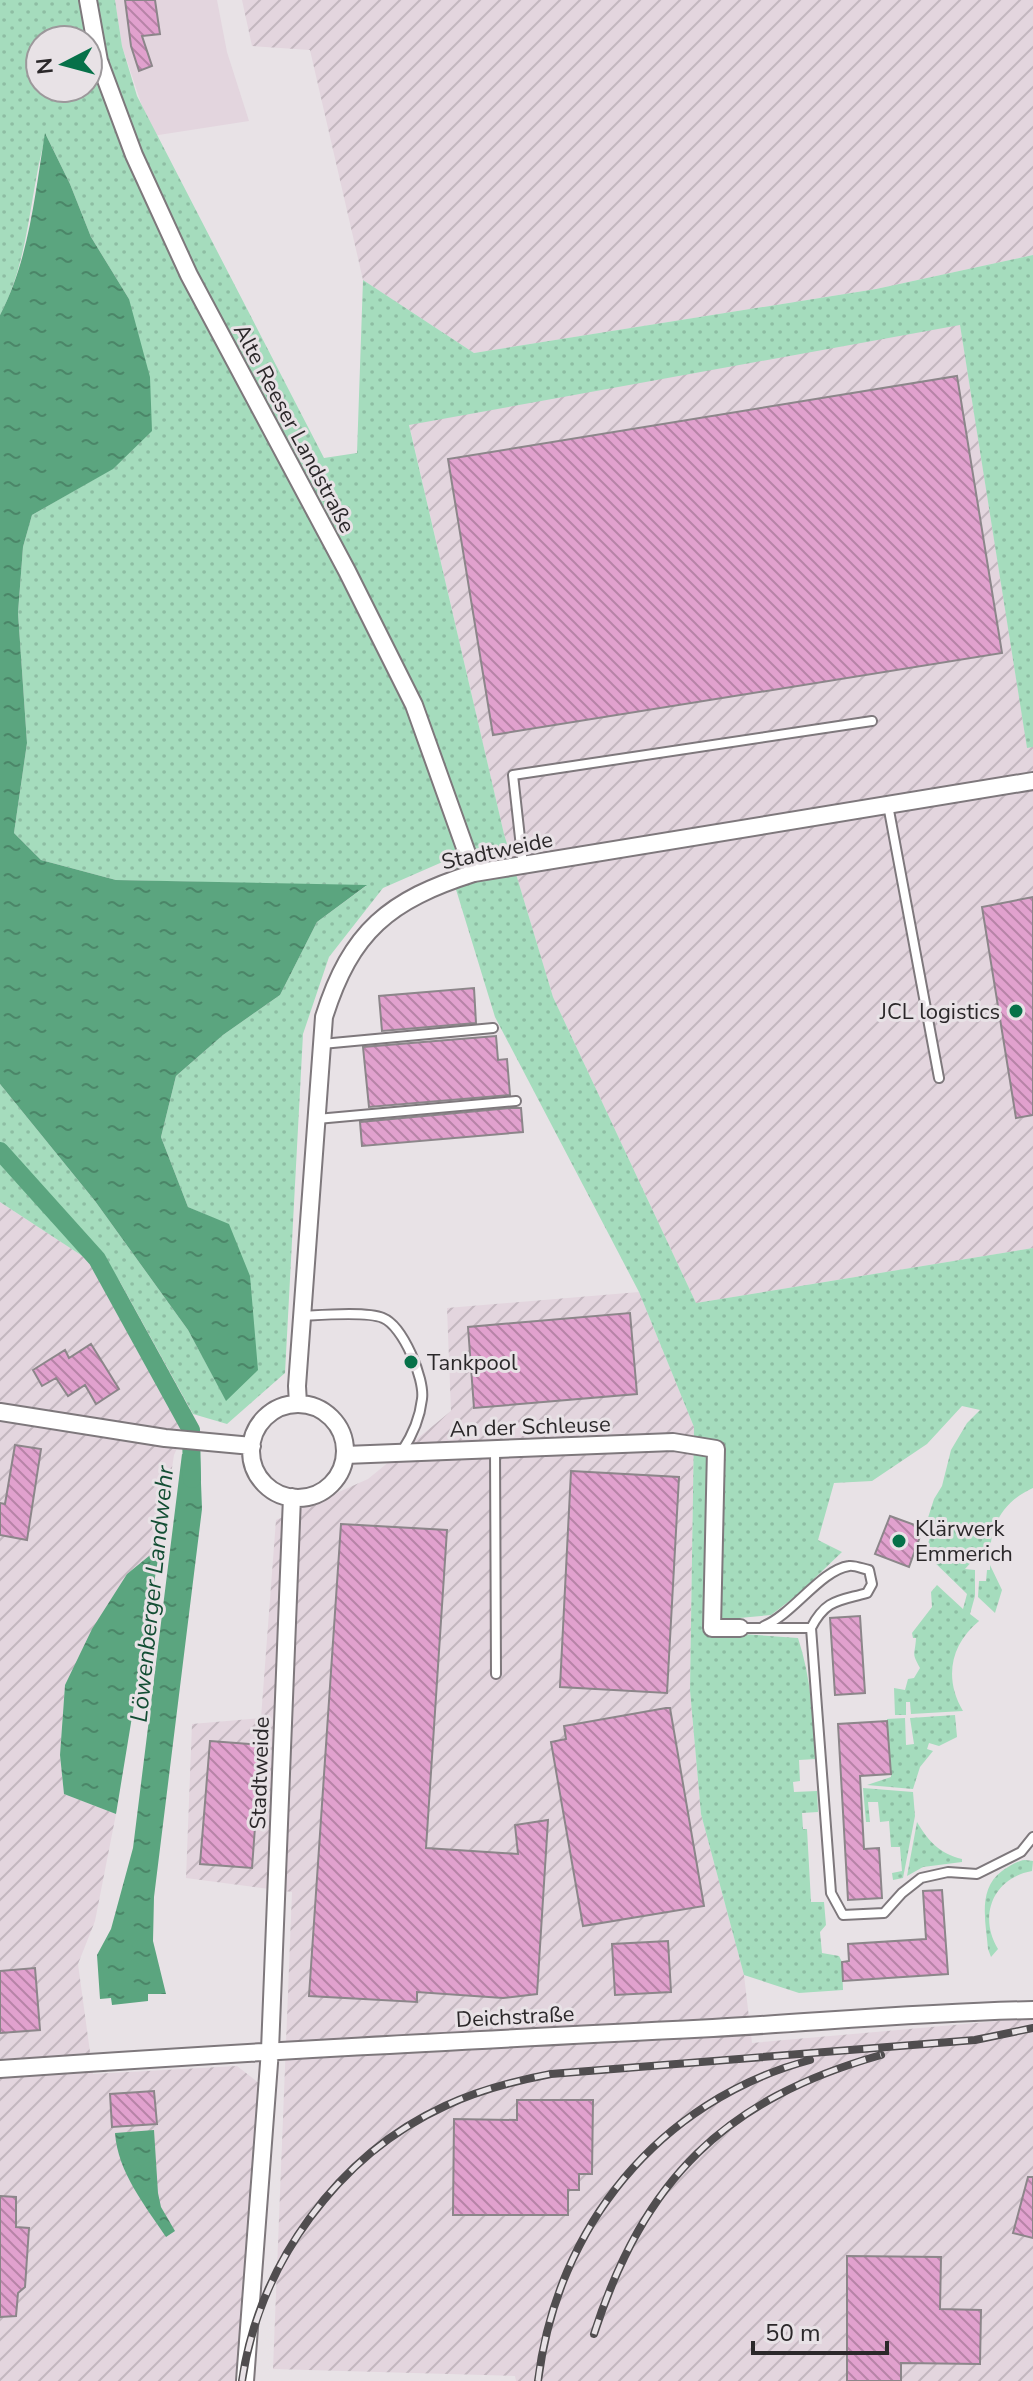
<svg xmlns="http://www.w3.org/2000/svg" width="1033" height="2381" font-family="'Nunito Sans',sans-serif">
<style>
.built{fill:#e3d5de}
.industrial{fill:url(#industrial-furrows)}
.grass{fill:url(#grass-dots);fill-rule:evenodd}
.water{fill:url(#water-ripples)}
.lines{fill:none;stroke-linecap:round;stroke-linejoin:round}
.canal{stroke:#5ba57f;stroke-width:18}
.building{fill:url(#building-back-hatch);stroke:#8c868a;stroke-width:2}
.lane-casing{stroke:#7e787c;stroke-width:12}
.street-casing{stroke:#7e787c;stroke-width:20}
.lane{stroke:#fff;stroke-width:8}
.street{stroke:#fff;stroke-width:16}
.rail-casing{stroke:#504d4f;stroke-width:8}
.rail{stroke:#e8e2e6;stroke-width:5;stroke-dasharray:15;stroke-linecap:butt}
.poi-dot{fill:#067149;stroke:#e8e2e6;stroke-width:3}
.labels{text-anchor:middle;stroke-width:6;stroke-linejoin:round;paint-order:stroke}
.street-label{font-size:22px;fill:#2b282a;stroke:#e8e2e6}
.poi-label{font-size:22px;fill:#2b282a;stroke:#e8e2e6;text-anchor:start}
.water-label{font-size:24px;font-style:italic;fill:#134e34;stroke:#e8e2e6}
</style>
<defs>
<pattern id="industrial-furrows" width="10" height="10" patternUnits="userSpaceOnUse" patternTransform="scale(2)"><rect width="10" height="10" fill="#e3d5de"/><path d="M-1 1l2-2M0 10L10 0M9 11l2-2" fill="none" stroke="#c3b7bf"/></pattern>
<pattern id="grass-dots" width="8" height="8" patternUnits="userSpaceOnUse" patternTransform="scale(2)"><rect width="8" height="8" fill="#a5dcbd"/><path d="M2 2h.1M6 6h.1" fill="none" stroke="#8ebda3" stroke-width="1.8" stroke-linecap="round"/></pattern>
<pattern id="water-ripples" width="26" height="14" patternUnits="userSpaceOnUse" patternTransform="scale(2)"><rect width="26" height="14" fill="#5ba57f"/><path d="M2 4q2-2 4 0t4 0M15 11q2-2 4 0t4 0" fill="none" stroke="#4b8668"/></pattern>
<pattern id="building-back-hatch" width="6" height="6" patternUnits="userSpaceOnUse" patternTransform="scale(2)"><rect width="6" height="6" fill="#e1a1ce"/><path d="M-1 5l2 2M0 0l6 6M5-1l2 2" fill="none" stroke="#b783a7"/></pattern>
</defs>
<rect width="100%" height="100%" fill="#e8e2e6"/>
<path class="built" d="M115,0H217L227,52L249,121L152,136L122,46Z"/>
<path class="industrial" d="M242,0H1033V255L876,289L474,353L363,280L310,50L252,46Z
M960,324L1027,747H1033V1248L696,1303L553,997L504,834L409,424Z
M0,1202L119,1280L193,1414L174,1455L160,1547L127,1574L65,1685L60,1755L64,1794L116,1814L95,1921L78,1964L93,2074L237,2066L260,2084L255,2381H0Z
M639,1292L694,1427L690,1690L701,1814L744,1975L752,2043L1033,2018V2381H516L515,2376L273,2369L292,1892L186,1878L192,1724L261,1718L276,1520L368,1479L451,1411L447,1308Z"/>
<path class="grass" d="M0,0H115L122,46L137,96L324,458L357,453L363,280L474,353L876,289L1033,255V747L1027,748L960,325L409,425L504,834L553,997L696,1303L1033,1248V1488C1002,1502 989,1527 990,1560L974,1559L965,1569L975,1570V1596L970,1614L979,1621C950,1645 944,1679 963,1711L911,1714L910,1702H906V1715H895L894,1688L905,1690L908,1679L914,1678L920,1668C911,1652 915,1656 916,1638H913L912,1633L932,1607L931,1592L937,1585L963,1609L967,1594L925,1553L933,1528L926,1524L934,1499L942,1486L951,1450L967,1423L980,1410L962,1406L927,1444L872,1481L834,1483L818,1540L842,1552L796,1596L771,1615L739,1618L741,1634L798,1638C811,1677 813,1718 816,1759L799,1760L800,1781L793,1782L794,1792L817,1791L818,1812L802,1813L803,1829H807L811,1902H824L826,1925L820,1932L822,1953L839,1956L842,1962L843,1990L799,1993L744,1975L701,1814L690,1690L694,1427L639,1292L495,1017L447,860L383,888L329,957L303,1034L285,1373L227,1424L193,1414L119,1280L0,1202V1084L95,1201L188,1330L226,1400L229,1225L188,1207L161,1137L176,1076L223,1035L280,995L317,922L366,886L116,880L41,860L14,833L27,743L18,613L23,547L32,515L112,469L129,299L91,237L70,184L46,135C29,194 30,259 0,315ZM40,40H88V88H40Z
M990,1565L1002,1590L995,1613L978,1597L979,1581H986L987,1570H990Z
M955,1715L957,1737L939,1746L929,1743L927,1749L933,1751L920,1767L913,1789L867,1785L891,1777L887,1719L905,1718L906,1745L914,1744L910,1718Z
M863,1788L913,1792L915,1816L903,1878L893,1880L892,1873L902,1871L900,1847H891L889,1821L880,1822L878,1802H868L870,1822H866Z
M917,1822C928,1841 940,1854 962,1859V1862L923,1867L907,1876Z
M1025,1860L1033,1861L1032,1871C993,1878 978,1916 998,1949L991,1957L988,1949C986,1923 977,1889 1002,1871C1010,1866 1016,1861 1025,1860Z"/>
<path class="water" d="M45,133L70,184L91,237L129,299L150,377L152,431L113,469L32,515L23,547L18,613L27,743L14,833L41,860L116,880L367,885L317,922L280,995L223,1035L176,1076L161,1137L188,1207L229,1224L250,1276L258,1370L226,1401L188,1330L95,1201L0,1084V315C29,260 35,194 45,133Z
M182,1454L200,1457L202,1509L154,1897L153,1941L166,1994H148V2001L112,2005L111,1998L100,1999L97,1955L111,1929L133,1848Z
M160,1547L116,1814L64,1794L60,1755L65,1685L92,1629L127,1574Z
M154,2130L158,2193L161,2207L175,2231L166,2237C145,2205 118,2173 115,2133Z"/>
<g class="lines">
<path class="canal" d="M0,1151L97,1259L191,1430L192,1479"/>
</g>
<path class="building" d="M125,0H155L160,34L142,36L152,66L139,71L131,46Z
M957,376L1002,653L493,735L448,459Z
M1033,897V1115L1016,1118L982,907Z
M474,988L476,1023L382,1031L379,996Z
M496,1036L498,1060L507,1059L510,1095L369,1107L363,1047Z
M511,1108H521L523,1132L362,1146L360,1122Z
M630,1313L637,1394L474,1408L468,1327Z
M91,1344L119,1389L96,1404L85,1385L68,1396L56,1378L42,1386L33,1370L65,1350L69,1358Z
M15,1445L41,1449L27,1540L0,1535V1503L5,1504Z
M571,1471L679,1477L667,1693L560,1687Z
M890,1516L923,1528L909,1567L875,1554Z
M341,1524L447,1530L426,1848L518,1854L515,1825L548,1820L537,1994L503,1998L417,1992V2002L309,1996Z
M860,1616L865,1693L835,1695L830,1618Z
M666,1708H670L704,1906L583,1926L551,1742L566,1739L564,1726Z
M887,1721L891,1774L860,1776L864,1849L879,1848L882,1898L848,1900L838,1724Z
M210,1741L261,1745L252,1868L200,1864Z
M942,1890L948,1974L843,1981L842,1962L849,1961L848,1944L926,1939L923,1891Z
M668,1941L671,1992L615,1995L612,1944Z
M35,1968L40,2030L0,2033V1971Z
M154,2091L157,2124L112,2127L110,2094Z
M517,2100H593L592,2174H579V2190H568V2215H453L454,2119L517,2120Z
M1028,2177H1033V2238L1013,2233Z
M0,2196L16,2197V2227L29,2228L25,2287L18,2293L16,2316L0,2317Z
M847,2256L941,2257L940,2309L981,2310L980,2364L901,2363V2381H847Z"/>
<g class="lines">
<g class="lane-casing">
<path id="lane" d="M888,805L939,1078
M523,865L513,775L872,721
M322,1044L493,1028
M317,1119L516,1101
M302,1316C321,1315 367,1311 383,1318C403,1326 425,1379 422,1399C420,1417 412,1436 402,1451
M495,1449L496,1674
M764,1626C793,1614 821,1570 849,1566C855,1565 863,1569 869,1570L872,1584L867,1593C839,1601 826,1599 811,1628
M741,1628H811L831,1893L843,1915L884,1913L902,1893L921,1878L948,1872L977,1874L1021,1852L1033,1837"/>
</g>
<g class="street-casing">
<path id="street" d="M88,0L99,61L134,155L189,275L347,571L414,705L474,873
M298,1404L297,1386L324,1017C351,931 389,900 474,873L1033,781
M251 1451a47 47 0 1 1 94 0a47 47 0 1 1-94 0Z
M0,1412L165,1438L252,1446
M345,1455L673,1442L716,1449L712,1628H740
M0,2069C238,2052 475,2040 713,2028C820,2022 926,2012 1033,2010
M245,2381L270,2050L292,1497"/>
</g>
<use href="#lane" class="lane"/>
<use href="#street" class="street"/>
<g class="rail-casing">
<path id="rail" d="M594,2334C644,2179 725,2099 881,2055
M242,2381C259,2264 338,2155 445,2106C479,2090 514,2081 551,2074L975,2040L1033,2028
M538,2381C557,2227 658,2101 810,2060"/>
</g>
<use href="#rail" class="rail"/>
</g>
<g class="poi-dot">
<circle cx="1016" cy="1011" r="8"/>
<circle cx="411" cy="1362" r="8"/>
<circle cx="899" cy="1541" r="8"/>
</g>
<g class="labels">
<g class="street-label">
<text transform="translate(295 428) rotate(62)" y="8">Alte Reeser Landstraße</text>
<text transform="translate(497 850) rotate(-12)" y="8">Stadtweide</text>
<text transform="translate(530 1426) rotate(-2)" y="8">An der Schleuse</text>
<text transform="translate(259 1773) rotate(-88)" y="8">Stadtweide</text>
<text transform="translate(515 2016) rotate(-3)" y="8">Deichstraße</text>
</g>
<g class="poi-label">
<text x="1000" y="1019" text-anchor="end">JCL logistics</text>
<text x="427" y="1370">Tankpool</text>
<text x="915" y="1536">Klärwerk<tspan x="915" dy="25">Emmerich</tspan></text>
</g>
<g class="water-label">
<text transform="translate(152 1594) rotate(-84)" y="8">Löwenberger Landwehr</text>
</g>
</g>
<g transform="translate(64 64) rotate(264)"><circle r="38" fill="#e8e2e6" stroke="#9c989b" stroke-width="2"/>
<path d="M0-6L14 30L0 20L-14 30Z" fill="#067149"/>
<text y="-12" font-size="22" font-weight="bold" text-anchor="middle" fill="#2b282a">N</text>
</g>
<path d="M753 2341v12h134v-12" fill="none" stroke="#2b282a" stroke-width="4"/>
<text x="765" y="2341" font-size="24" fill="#2b282a" stroke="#e8e2e6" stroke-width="6" paint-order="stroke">50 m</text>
</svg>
